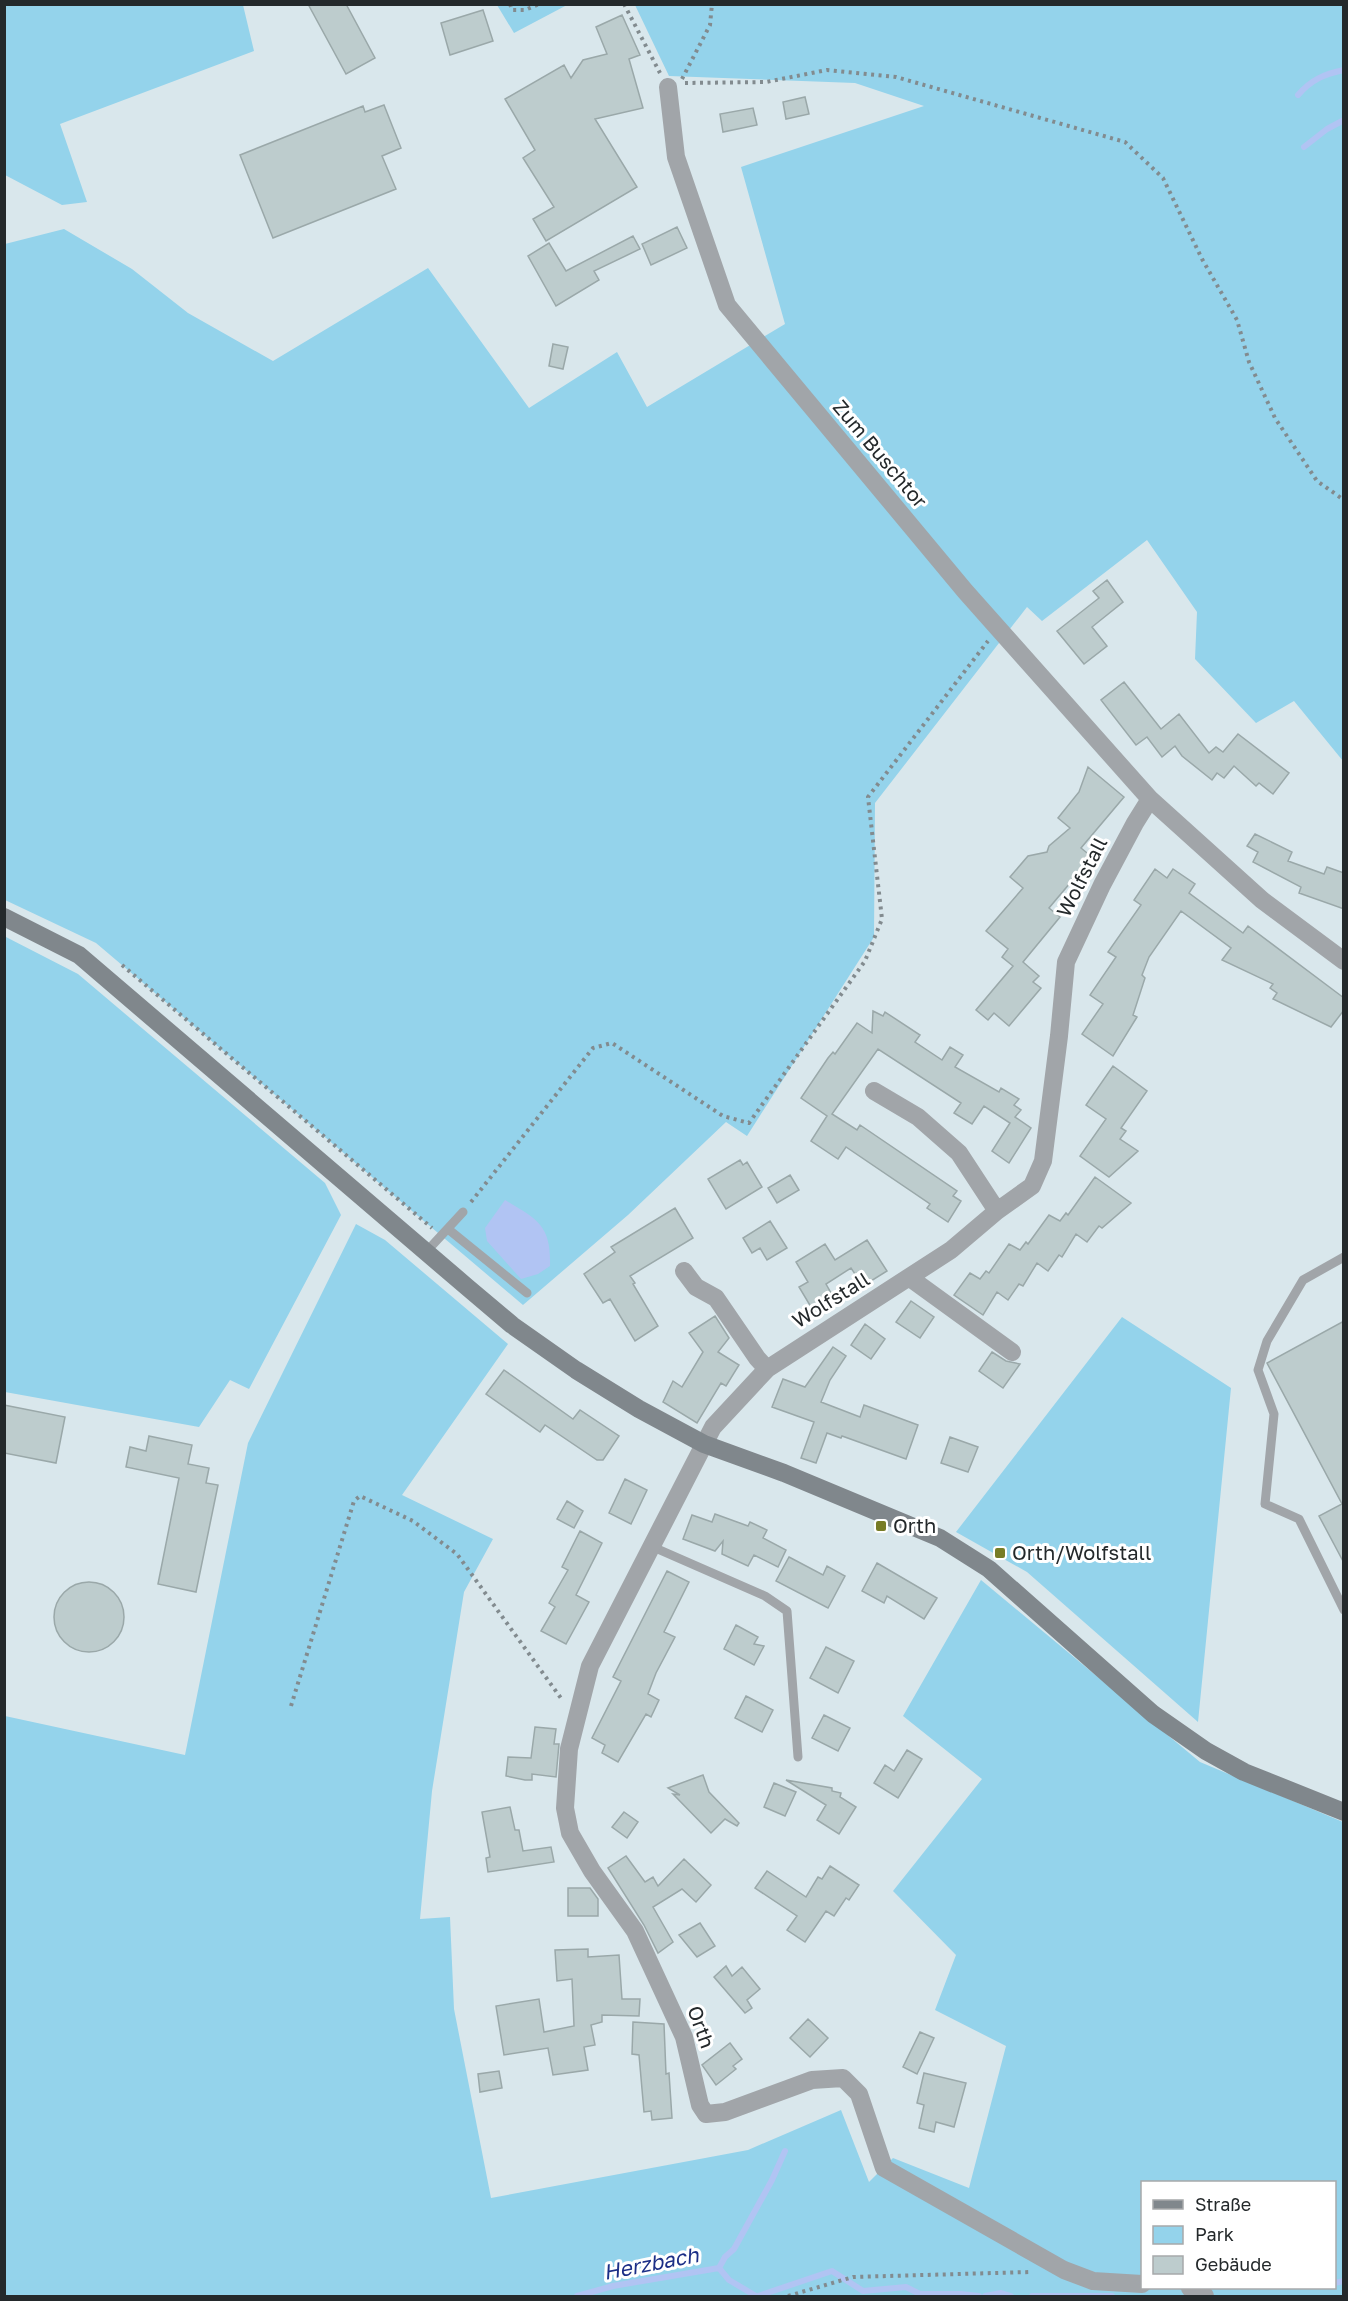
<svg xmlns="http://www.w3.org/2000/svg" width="1348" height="2301" font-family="'Golos Text',sans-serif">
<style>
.green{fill:#94d3eb;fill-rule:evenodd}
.water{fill:#b1c4f3}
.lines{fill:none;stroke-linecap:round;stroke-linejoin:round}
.stream{stroke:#b1c4f3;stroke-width:6}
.building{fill:#bdcccd;stroke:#9aa8a9;stroke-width:1.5}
.path{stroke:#828b8f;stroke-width:4;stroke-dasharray:3 4.5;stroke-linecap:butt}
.lane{stroke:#a1a5a9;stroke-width:9}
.street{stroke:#a1a5a9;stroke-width:18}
.secondary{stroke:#80878c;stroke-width:18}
.poi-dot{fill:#777c26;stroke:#fff;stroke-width:2}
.labels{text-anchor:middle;stroke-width:6;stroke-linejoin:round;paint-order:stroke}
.street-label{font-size:20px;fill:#24292b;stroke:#fff}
.poi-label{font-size:20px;fill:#24292b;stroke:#fff;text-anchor:start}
.water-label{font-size:21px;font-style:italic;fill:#1c2f87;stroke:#fff}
</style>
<rect width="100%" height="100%" fill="#d9e7ec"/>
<path class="green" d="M4,5H243L254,51L60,124L87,202L62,205L5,175Z
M497,5H567L514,33Z
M635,5H1343V761L1294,701L1256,723L1195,659L1197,612L1147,540L1042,621L1027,607L875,803L874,937L747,1136L726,1122L628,1215L523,1305L96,943L5,900V244L64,229L132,269L188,313L273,361L428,268L529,408L617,352L647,407L785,324L741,167L924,106L855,83L669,76Z
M4,936L78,974L325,1183L341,1215L249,1389L230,1380L199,1427L5,1392Z
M356,1224L385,1240L508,1344L402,1495L493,1539L464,1592L432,1791L420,1919L450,1917L454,2009L491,2198L748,2150L841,2110L869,2182L893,2158L969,2188L1006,2046L935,2010L956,1955L893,1891L982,1779L903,1716L981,1580L1200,1762L1343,1822V2296H5V1716L185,1755L248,1443ZM1142,2182H1334V2288H1142Z
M1122,1317L1231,1388L1198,1722L1027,1572L956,1532Z"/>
<path class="water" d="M505,1200C538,1220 551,1225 550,1266L538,1274L521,1279L487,1241L485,1228Z"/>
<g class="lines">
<path class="stream" d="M1298,95C1311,80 1324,74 1344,70
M1304,147L1327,129L1344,120
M719,2268L725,2257L734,2249L772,2180L785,2151
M1334,2283L1344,2281
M577,2296L613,2286L719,2268L729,2280L756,2296
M758,2296L832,2271L863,2291L906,2287L920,2294H961L979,2296
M985,2296L1001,2293L1011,2296
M1032,2296H1112"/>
</g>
<path class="building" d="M308,4H346L375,58L346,74Z
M483,10L493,41L450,55L441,23Z
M622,15L640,55L629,59L643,108L595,119L637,187L546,241L533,219L554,207L523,158L535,150L505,99L564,65L571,78L583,60L607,54L596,27Z
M805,97L809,114L786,119L783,102Z
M384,105L401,148L382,156L396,189L273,238L240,155L363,106L365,112Z
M753,108L757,125L723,132L720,114Z
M677,227L687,248L651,265L642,244Z
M633,236L640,249L594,271L599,280L556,306L528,256L549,243L566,271Z
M553,344L568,347L563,369L549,366Z
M1107,580L1123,602L1092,627L1107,646L1084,664L1057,631L1099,598L1093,591Z
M1124,682L1161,729L1179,714L1209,753L1216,747L1223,752L1238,734L1289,773L1273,794L1259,783L1256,786L1234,766L1224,778L1217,773L1212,780L1182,756L1175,746L1162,757L1147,737L1136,745L1101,700Z
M1088,767L1124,797L1081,848L1092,857L1049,908L1060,917L1023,962L1039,976L1033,982L1041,988L1009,1026L994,1013L988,1020L976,1010L1013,966L1002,957L1008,949L986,931L1023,888L1010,877L1028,856L1047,852L1049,846L1070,828L1058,818L1079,792Z
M1255,834L1292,852L1288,861L1324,874L1327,867L1344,873V909L1299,893L1301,887L1253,862L1258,852L1247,846Z
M1155,869L1167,878L1173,869L1195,884L1189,893L1243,933L1248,926L1344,998V1010L1331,1027L1273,999L1277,993L1270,988L1273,984L1222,960L1231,948L1181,911L1149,957L1142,975L1145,978L1133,1015L1137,1017L1113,1056L1082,1034L1103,1004L1090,995L1116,957L1108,952L1141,905L1134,900Z
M873,1011L883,1016L885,1012L920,1035L915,1042L942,1060L950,1047L963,1055L955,1067L999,1092L1001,1088L1019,1099L1014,1105L1021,1110L1015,1117L1031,1128L1009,1163L992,1151L1010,1123L984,1106L972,1124L954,1113L961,1103L878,1049L832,1114L857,1130L860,1125L957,1191L953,1196L961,1201L948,1222L927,1208L930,1204L846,1147L838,1159L811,1141L827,1116L801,1098L828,1058L833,1052L835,1054L857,1023L872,1033Z
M1113,1066L1147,1091L1121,1128L1126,1131L1120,1139L1138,1151L1109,1177L1080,1156L1106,1119L1086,1105Z
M740,1160L743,1165L747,1162L762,1187L726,1209L708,1179Z
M790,1175L799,1190L777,1203L768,1188Z
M1095,1177L1131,1203L1102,1228L1099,1226L1087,1242L1076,1234L1062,1257L1059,1255L1048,1271L1037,1263L1023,1286L1019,1284L1008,1300L997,1292L983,1315L954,1295L970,1273L980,1279L986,1271L989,1273L1009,1244L1020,1250L1026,1242L1028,1244L1049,1215L1060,1221L1066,1213L1068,1215Z
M675,1208L693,1238L630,1276L635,1283L633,1284L658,1326L635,1341L610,1299L603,1303L584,1274L615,1252L611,1247Z
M770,1221L787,1248L767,1260L760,1248L752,1253L743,1238Z
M867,1240L887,1271L863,1286L851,1268L826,1284L835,1300L814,1312L799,1287L808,1282L796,1262L825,1244L835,1260Z
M911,1301L934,1317L920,1338L896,1322Z
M715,1316L729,1338L718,1352L739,1365L726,1386L721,1383L697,1423L663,1402L673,1381L682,1387L703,1352L689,1333Z
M1344,1321V1563L1319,1516L1342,1504L1267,1363Z
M865,1324L885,1339L871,1359L851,1345Z
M833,1347L846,1356L830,1380L821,1402L860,1417L864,1405L918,1425L906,1459L842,1436L841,1438L827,1433L816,1463L801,1458L814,1422L772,1407L783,1379L805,1387Z
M992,1352L1006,1361L1020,1364L1003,1388L979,1371Z
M504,1370L573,1419L580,1410L619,1436L603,1460H597L545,1425L540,1432L486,1394Z
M4,1405L65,1417L56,1463L4,1453Z
M149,1436L192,1445L188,1464L209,1468L206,1483L218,1485L196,1592L158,1584L179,1478L126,1467L130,1447L146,1451Z
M950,1437L978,1447L968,1472L941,1463Z
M625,1479L647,1490L631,1524L609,1513Z
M567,1501L583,1511L574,1528L557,1519Z
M715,1514L748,1526L750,1522L767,1530L763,1538L786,1550L778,1567L754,1555L748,1566L722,1554L723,1541L715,1551L683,1539L692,1515L712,1522Z
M580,1531L602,1543L576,1595L589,1602L566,1644L541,1631L555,1607L549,1603L568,1570L562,1567Z
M789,1557L823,1575L827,1566L845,1576L828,1608L776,1581Z
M877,1563L937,1598L924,1619L887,1596L884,1603L862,1591Z
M667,1571L689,1582L664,1632L675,1637L656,1673L648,1694L659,1700L651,1717L646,1714L618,1762L602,1753L605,1745L592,1738L621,1681L613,1677Z
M54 1617a35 35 0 1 1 70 0a35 35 0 1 1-70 0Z
M736,1625L758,1637L754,1644L764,1646L754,1665L724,1649Z
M826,1647L854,1661L838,1693L810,1678Z
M746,1696L773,1710L762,1732L735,1718Z
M824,1715L850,1728L838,1751L812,1738Z
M535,1727L556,1729L554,1744H559L556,1777L532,1774V1780H525L506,1776L508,1757L531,1758Z
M907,1750L922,1759L898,1798L874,1783L885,1765L894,1771Z
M703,1775L709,1792L739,1823L737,1826L725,1819L711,1833L673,1794L680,1795L668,1788Z
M786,1780L832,1788V1791L841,1793L840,1797L856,1807L839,1834L817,1820L826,1805Z
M774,1783L796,1792L785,1816L764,1807Z
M510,1807L515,1830H519L523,1851L551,1847L554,1862L488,1872L486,1858L490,1857L482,1812Z
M624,1812L638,1822L627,1838L612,1827Z
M626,1856L645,1882L653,1877L658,1886L684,1859L711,1885L696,1902L682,1889L653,1907L673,1942L658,1953L644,1925L608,1868Z
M830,1866L859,1885L849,1900L846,1898L834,1916L826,1911L805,1942L787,1930L797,1916L755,1888L767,1871L806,1897L818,1877L822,1879Z
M568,1888H590L598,1899V1916H568Z
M700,1923L715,1946L697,1957L679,1935Z
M588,1949V1957L619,1955L622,1999H640L639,2016L602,2015V2022L591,2025L595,2045L584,2047L588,2070L553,2075L548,2048L504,2055L496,2006L539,1999L544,2032L574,2026L572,1979L557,1981L555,1950Z
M726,1966L732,1976L742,1967L760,1989L747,2000L752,2008L745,2013L714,1977Z
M808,2019L828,2038L810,2057L790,2038Z
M633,2022L664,2024L666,2074L669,2073L672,2118L652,2120L651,2111L644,2112L639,2055L632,2054Z
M920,2032L934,2038L917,2074L903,2067Z
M730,2043L742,2059L733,2066L736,2069L716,2085L702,2065Z
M499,2071L502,2088L480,2092L478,2074Z
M924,2073L966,2083L954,2127L936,2122L934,2132L919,2128L924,2105L917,2103Z"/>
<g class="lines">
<path class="path" d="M510,4L512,10H525L539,4
M624,4L660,73
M682,79L710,25L712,4
M685,83L766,82L827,70L896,77L1125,142L1163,178L1202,259L1237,320L1249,362L1275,418L1317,481L1344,500
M122,965L432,1228
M471,1202L593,1048L612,1043L723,1116L749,1123L865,961L882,919L868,797L988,641
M291,1706L354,1501L360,1496L413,1521L457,1554L563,1701
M788,2296L853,2277L1030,2272"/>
<path class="lane" d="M448,1229L527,1293
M426,1252L463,1212
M1344,1257L1303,1280L1267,1341L1258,1370L1274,1414L1265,1504L1299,1519L1344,1610
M653,1547L765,1596L787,1611L798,1757"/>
<path class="street" d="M668,87L676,157L727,305L965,591L1150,799L1262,900L1344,961
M874,1091L918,1117L959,1153L997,1211
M684,1271L696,1287L716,1298L757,1358L767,1369
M910,1278L1012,1352
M1142,2284L1093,2281L1064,2270L884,2168L859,2094L843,2078L812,2080L725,2112L706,2114L700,2105L684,2037L635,1931L592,1871L570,1833L565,1808L569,1749L590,1666L713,1427L767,1369L951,1250L997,1211L1032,1186L1043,1161L1059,1036L1066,962L1102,885L1135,823L1150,799
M1190,2288L1203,2293L1205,2296"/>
<path class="secondary" d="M4,917L79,955L467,1287L512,1325L576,1370L639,1409L704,1444L784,1473L940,1538L989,1569L1153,1714L1206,1751L1244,1772L1344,1812"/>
</g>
<g class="poi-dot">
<rect x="875" y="1520" width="12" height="12" rx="3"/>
<rect x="994" y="1547" width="12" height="12" rx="3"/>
</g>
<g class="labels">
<g class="street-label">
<text transform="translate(880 454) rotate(50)" y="7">Zum Buschtor</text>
<text transform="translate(1082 877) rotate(-63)" y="7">Wolfstall</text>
<text transform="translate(831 1300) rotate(-32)" y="7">Wolfstall</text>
<text transform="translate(701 2027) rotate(70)" y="7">Orth</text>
</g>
<g class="poi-label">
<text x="893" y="1533">Orth</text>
<text x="1012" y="1560">Orth/Wolfstall</text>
</g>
<g class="water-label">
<text transform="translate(651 2264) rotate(-11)" y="7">Herzbach</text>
</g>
</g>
<rect width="1348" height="2301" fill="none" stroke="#24292b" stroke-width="12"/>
<rect x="1141" y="2181" width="195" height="108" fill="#ffffff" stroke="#a7a9aa" stroke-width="1.5"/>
<rect x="1153" y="2200" width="30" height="9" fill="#80878c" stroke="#a7a9aa" stroke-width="1.5"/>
<text x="1195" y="2211" font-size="18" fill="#24292b">Straße</text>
<rect x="1153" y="2226" width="30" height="18" fill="#94d3eb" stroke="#a7a9aa" stroke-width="1.5"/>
<text x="1195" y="2241" font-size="18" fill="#24292b">Park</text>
<rect x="1153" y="2256" width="30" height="18" fill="#bdcccd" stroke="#a7a9aa" stroke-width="1.5"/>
<text x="1195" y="2271" font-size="18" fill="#24292b">Gebäude</text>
</svg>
